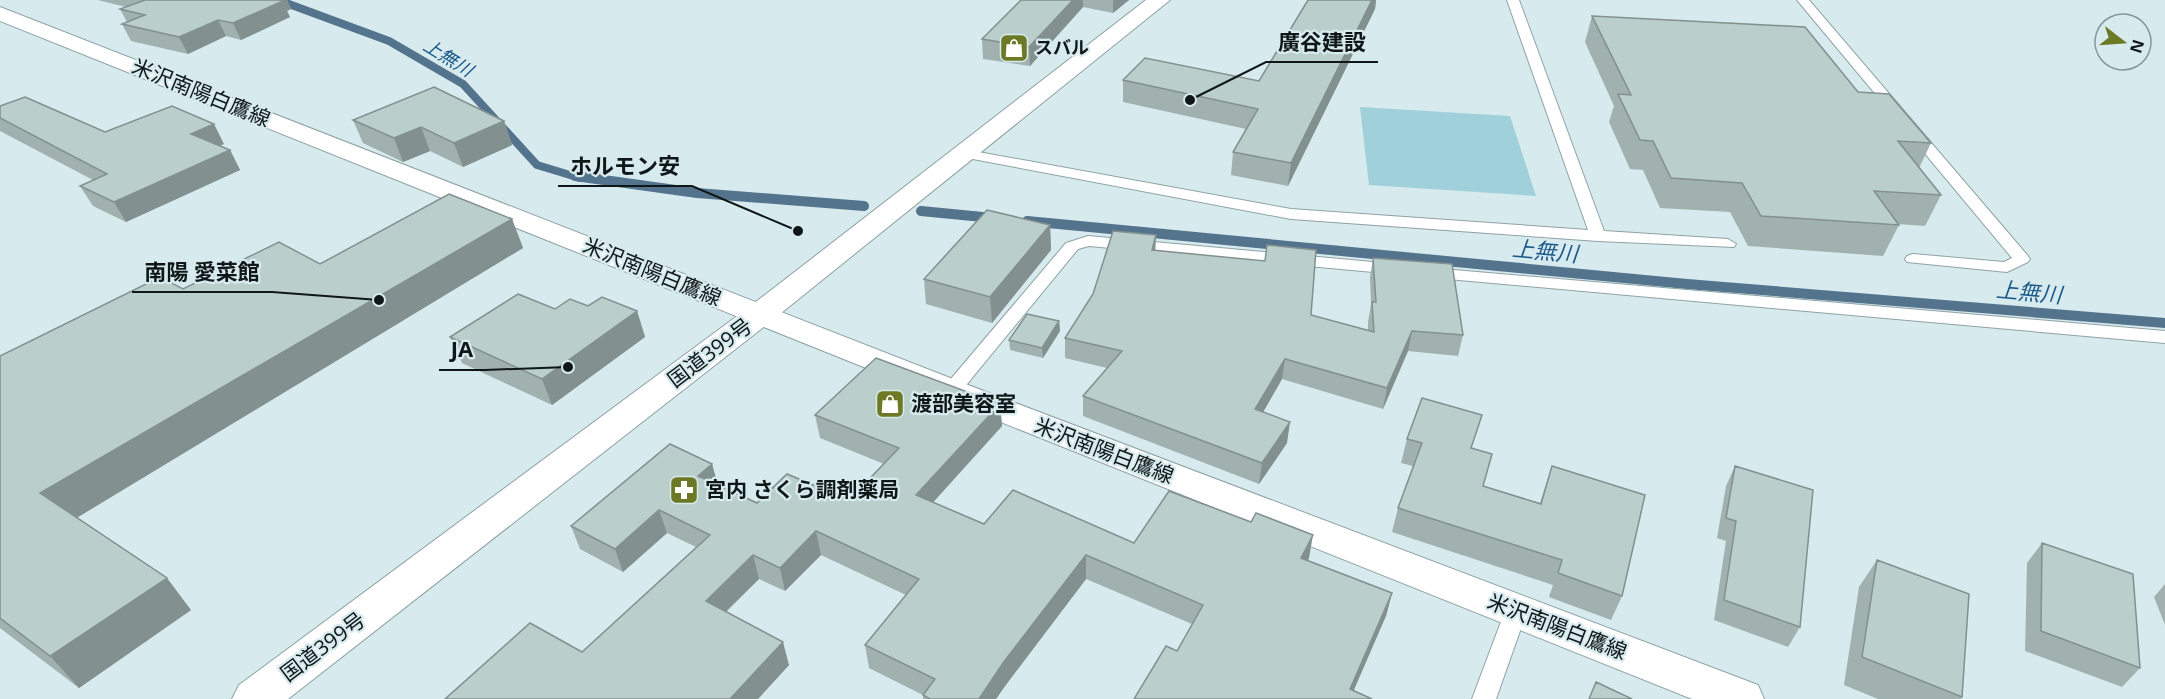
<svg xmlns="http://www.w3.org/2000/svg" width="2165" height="699" font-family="'Open Sans','Noto Sans JP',sans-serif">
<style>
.green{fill:#a0d0d9}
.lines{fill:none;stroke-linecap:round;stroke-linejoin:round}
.stream-far1{stroke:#54738d;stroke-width:8}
.stream{stroke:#54738d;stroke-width:10}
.lane-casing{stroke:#8fa2a5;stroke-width:2}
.primary-casing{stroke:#8fa2a5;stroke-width:2}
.highway-casing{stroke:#8fa2a5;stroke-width:2}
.lane{fill:#fff;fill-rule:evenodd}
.primary{fill:#fff;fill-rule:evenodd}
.highway{fill:#fff;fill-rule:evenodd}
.wall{fill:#a0b1af}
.shaded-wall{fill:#82908f}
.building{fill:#bacecc;stroke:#82908f;stroke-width:1.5}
.labels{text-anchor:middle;stroke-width:4.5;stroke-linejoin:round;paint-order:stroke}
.far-poi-label{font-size:18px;font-weight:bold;fill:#101718;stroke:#d7eaee;text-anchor:start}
.far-water-label{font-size:18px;font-style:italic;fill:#1a5989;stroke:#d7eaee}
.street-label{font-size:21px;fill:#101718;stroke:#d7eaee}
.poi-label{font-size:21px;font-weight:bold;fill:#101718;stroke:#d7eaee;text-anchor:start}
.water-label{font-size:22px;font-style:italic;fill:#1a5989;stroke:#d7eaee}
.leader{fill:none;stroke:#101718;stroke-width:2}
.callout-dot{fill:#101718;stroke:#d7eaee;stroke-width:2}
.callout-label{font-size:22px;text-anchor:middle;font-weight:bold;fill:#101718;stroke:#d7eaee;stroke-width:4.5;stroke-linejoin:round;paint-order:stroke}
</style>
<rect width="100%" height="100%" fill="#d7eaee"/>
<path class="green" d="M1360,107L1510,116L1536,196L1369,185Z"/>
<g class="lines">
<path class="stream-far1" d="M278,0L389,41L463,84L537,165L580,178"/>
<path class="stream" d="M575,176L697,193L864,206
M921,211L993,218
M1027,221L1687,284L2165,323"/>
<g class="lane-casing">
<path id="lane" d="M1507,0H1519L1604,231L1728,239L1736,244L1734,247L1598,241L1291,219L962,157L955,153L962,149L1291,209L1588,230Z
M1797,0H1809L2028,256L2030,259L2028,262L2007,272L1907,262L1905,259L1907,256L1913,254L2004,262L2012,258Z
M1088,236L1395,264L1403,269L1395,274L1089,246L1078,249L958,395L951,397L944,395L942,391L944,387L1066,243Z
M1431,268L2165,331V343L1425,277L1423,273Z
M1516,602L1524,605L1527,611L1496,699H1472L1505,611L1508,605Z"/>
</g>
<g class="primary-casing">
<path id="primary" d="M0,7L963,383L1758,685L1764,699H1692L0,21Z"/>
</g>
<g class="highway-casing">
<path id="highway" d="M1146,0H1170L770,322L288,699H232L239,685L748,308Z"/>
</g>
<use href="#lane" class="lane"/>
<use href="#primary" class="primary"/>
<use href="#highway" class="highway"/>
</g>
<path class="wall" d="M98,0H287L291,9L287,11L290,17L241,40L226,36L188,54L131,41L122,24L127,22L120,9L126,7Z
M1021,0H1129L1113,13L1083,7L1030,66L983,59L982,39Z
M1308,0H1376L1375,9L1288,186L1231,175L1233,152L1246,129L1123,102V80L1259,81Z
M1592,16L1858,92L1931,143L1919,168L1941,195L1925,226L1898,224L1899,225L1883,256L1748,246L1730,212L1660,208L1643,170L1630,169L1609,122L1614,106L1585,42Z
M0,106L105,132L224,144L218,146L230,150L240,170L126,222L93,206L80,186L93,180L0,131Z
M353,120L504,121L512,145L463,167L430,151L403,162L363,143Z
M512,219L523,248L77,517L191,610L79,688L0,628V356L183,289L320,264Z
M1050,225L1051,250L992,323L926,304L924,279Z
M1156,235L1155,251L1311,315L1368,330V322L1371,304L1370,277L1373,258L1463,335L1458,356L1408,351L1383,409L1282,379L1263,412L1287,443L1259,484L1083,416V396L1107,368L1065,358V338Z
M588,306L637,311L645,337L552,405L462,363L450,337L555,309Z
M1059,321L1060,331L1043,358L1010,350L1009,340Z
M1000,404L1002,426L933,502L984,524L1134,543L1309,558L1308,561L1392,593L1386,616L1177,651L1192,624L1086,579L1005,686L996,699H923V695L869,668L865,645L906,595L821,555L785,591L759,579L726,612L789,665L758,699H445L582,652L696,547L667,533L623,572L580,549L571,526L712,464L718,485L757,503L849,500L884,464L820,438L815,415Z
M1407,439L1472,448L1483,486L1540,503L1552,466L1622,596L1611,620L1549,597L1553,585L1392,532L1398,508L1413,466L1401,463Z
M1735,466L1800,627L1788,647L1714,620L1726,541L1717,538L1726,486Z
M2042,543L2140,668L2122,687L2025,651L2027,563Z
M1877,560L1962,697L1961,699H1878L1844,685L1859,587Z
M2165,584V625L2154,597Z"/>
<path class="shaded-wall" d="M272,0H287L291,9L287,11L290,17L241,40L233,23Z
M1073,0H1083V7L1030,66L1029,47Z
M1113,0H1129L1113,13Z
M1372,0H1376L1375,9L1288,186L1291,163Z
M218,20L226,36L188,54L179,37Z
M504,121L512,145L463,167L454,143Z
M214,124L224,144L201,154L191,134Z
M421,127L430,151L403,162L394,138Z
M230,150L240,170L126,222L114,202Z
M512,219L523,248L65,525L40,493Z
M1050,225L1051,250L992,323L990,297Z
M1156,235L1155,254L1152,250Z
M637,311L645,337L552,405L542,379Z
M1059,321L1060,331L1043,358L1042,348Z
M1412,331L1408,351L1383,409L1387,388Z
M1285,359L1282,379L1253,430L1255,409Z
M1000,404L1002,426L919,518L916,495Z
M1290,422L1287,443L1259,484L1262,463Z
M712,464L718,487L698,476Z
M659,510L667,533L623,572L615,549Z
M816,531L821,555L785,591L780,568Z
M1313,535L1309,558L1297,581L1301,558Z
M753,555L759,579L713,624L706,601Z
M1086,555V579L1005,686L996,699H979L1003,663Z
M167,578L191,610L79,688L50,656Z
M1392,593L1386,616L1350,699V689Z
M783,642L789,665L758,699H730Z"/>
<path class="building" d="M145,0H278L283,1L233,23L218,20L179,37L122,24L145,15L120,9Z
M1021,0H1073L1029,47L982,39Z
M1308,0H1372L1291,163L1233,152L1258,109L1123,80L1145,58L1259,81Z
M1592,16L1805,27L1858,92L1889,94L1931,143L1898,141L1941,195L1874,191L1899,225L1761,216L1742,183L1671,178L1653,141L1640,140L1618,94L1631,95Z
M434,87L504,121L454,143L421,127L394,138L353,120Z
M25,97L105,132L172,106L214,124L191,134L230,150L114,202L80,186L107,174L0,118V106Z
M449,194L512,219L40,493L167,578L50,656L0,618V356L160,277L183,289L279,242L320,264Z
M987,210L1050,225L990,297L924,279Z
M1113,231L1156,235L1152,250L1265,261L1267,245L1316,250L1311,315L1374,332L1372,302H1376L1373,258L1452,264L1463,335L1412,331L1387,388L1285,359L1255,409L1290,422L1262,463L1083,396L1122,351L1065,338L1093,294Z
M518,294L555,309L570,299L588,306L602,297L637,311L542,379L450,337Z
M1027,314L1059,321L1042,348L1009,340Z
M876,358L1000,404L916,495L984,524L1013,490L1134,543L1169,491L1251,522L1256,513L1313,535L1301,558L1392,593L1350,689L1372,699H1134L1166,646L1177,651L1203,605L1086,555L1003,663L979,699H930L923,695L935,679L865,645L919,579L816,531L780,568L753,555L706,601L783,642L730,699H445L530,623L582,652L710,535L659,510L615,549L571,526L670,444L712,464L698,476L757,503L787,474L849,500L899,448L815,415Z
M1422,398L1482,415L1471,448L1492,454L1483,486L1541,504L1552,466L1645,495L1622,596L1558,573L1562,560L1398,508L1422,443L1407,439Z
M1735,466L1813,490L1800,627L1724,600L1736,521L1726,518Z
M2042,543L2133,574L2140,668L2041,631Z
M1877,560L1969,594L1962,697L1862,657Z
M1596,682L1632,699H1589Z"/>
<defs>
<g id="shop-square" transform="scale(1.5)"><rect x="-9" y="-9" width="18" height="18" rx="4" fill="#6d7925" stroke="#d7eaee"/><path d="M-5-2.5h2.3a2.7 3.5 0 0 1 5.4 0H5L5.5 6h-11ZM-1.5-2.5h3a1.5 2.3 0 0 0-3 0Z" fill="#fff"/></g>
<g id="pharmacy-square" transform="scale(1.5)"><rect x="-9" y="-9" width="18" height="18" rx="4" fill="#6d7925" stroke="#d7eaee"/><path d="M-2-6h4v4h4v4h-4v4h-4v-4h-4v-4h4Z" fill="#fff"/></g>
</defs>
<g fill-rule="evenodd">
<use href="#shop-square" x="1014" y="48"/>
<use href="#shop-square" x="890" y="404"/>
<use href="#pharmacy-square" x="684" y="490"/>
</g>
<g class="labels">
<g class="far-poi-label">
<text x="1035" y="54">スバル</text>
</g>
<g class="far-water-label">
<text transform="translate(448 58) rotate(32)" y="6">上無川</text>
</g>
<g class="street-label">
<text transform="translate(201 93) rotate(22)" y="7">米沢南陽白鷹線</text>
<text transform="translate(652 272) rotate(22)" y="7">米沢南陽白鷹線</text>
<text transform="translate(710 353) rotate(-37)" y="7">国道399号</text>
<text transform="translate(1104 451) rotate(21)" y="7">米沢南陽白鷹線</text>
<text transform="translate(1557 627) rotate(21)" y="7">米沢南陽白鷹線</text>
<text transform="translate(323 647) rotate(-37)" y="7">国道399号</text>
</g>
<g class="poi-label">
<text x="911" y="411">渡部美容室</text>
<text x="705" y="497">宮内 さくら調剤薬局</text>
</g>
<g class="water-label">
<text transform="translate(1545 251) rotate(5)" y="8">上無川</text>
<text transform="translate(2029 292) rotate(5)" y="8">上無川</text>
</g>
</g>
<path class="leader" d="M1190 100L1266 62H1378M798 231L692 186H558M379 300L272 292H132M568 367L485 370H439"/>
<g class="callout-dot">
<circle cx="1190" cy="100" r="6"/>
<circle cx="798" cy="231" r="6"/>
<circle cx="379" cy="300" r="6"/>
<circle cx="568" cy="367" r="6"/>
</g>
<g class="callout-label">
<text x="1322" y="50">廣谷建設</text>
<text x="625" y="174">ホルモン安</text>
<text x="202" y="280">南陽 愛菜館</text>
<text x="462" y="357">JA</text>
</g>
<g transform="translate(2123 42) rotate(107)"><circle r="28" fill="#d7eaee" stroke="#879698" stroke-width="1.5"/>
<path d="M0-4.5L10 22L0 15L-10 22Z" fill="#6d7925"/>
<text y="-9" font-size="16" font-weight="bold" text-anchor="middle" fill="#101718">N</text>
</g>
</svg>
